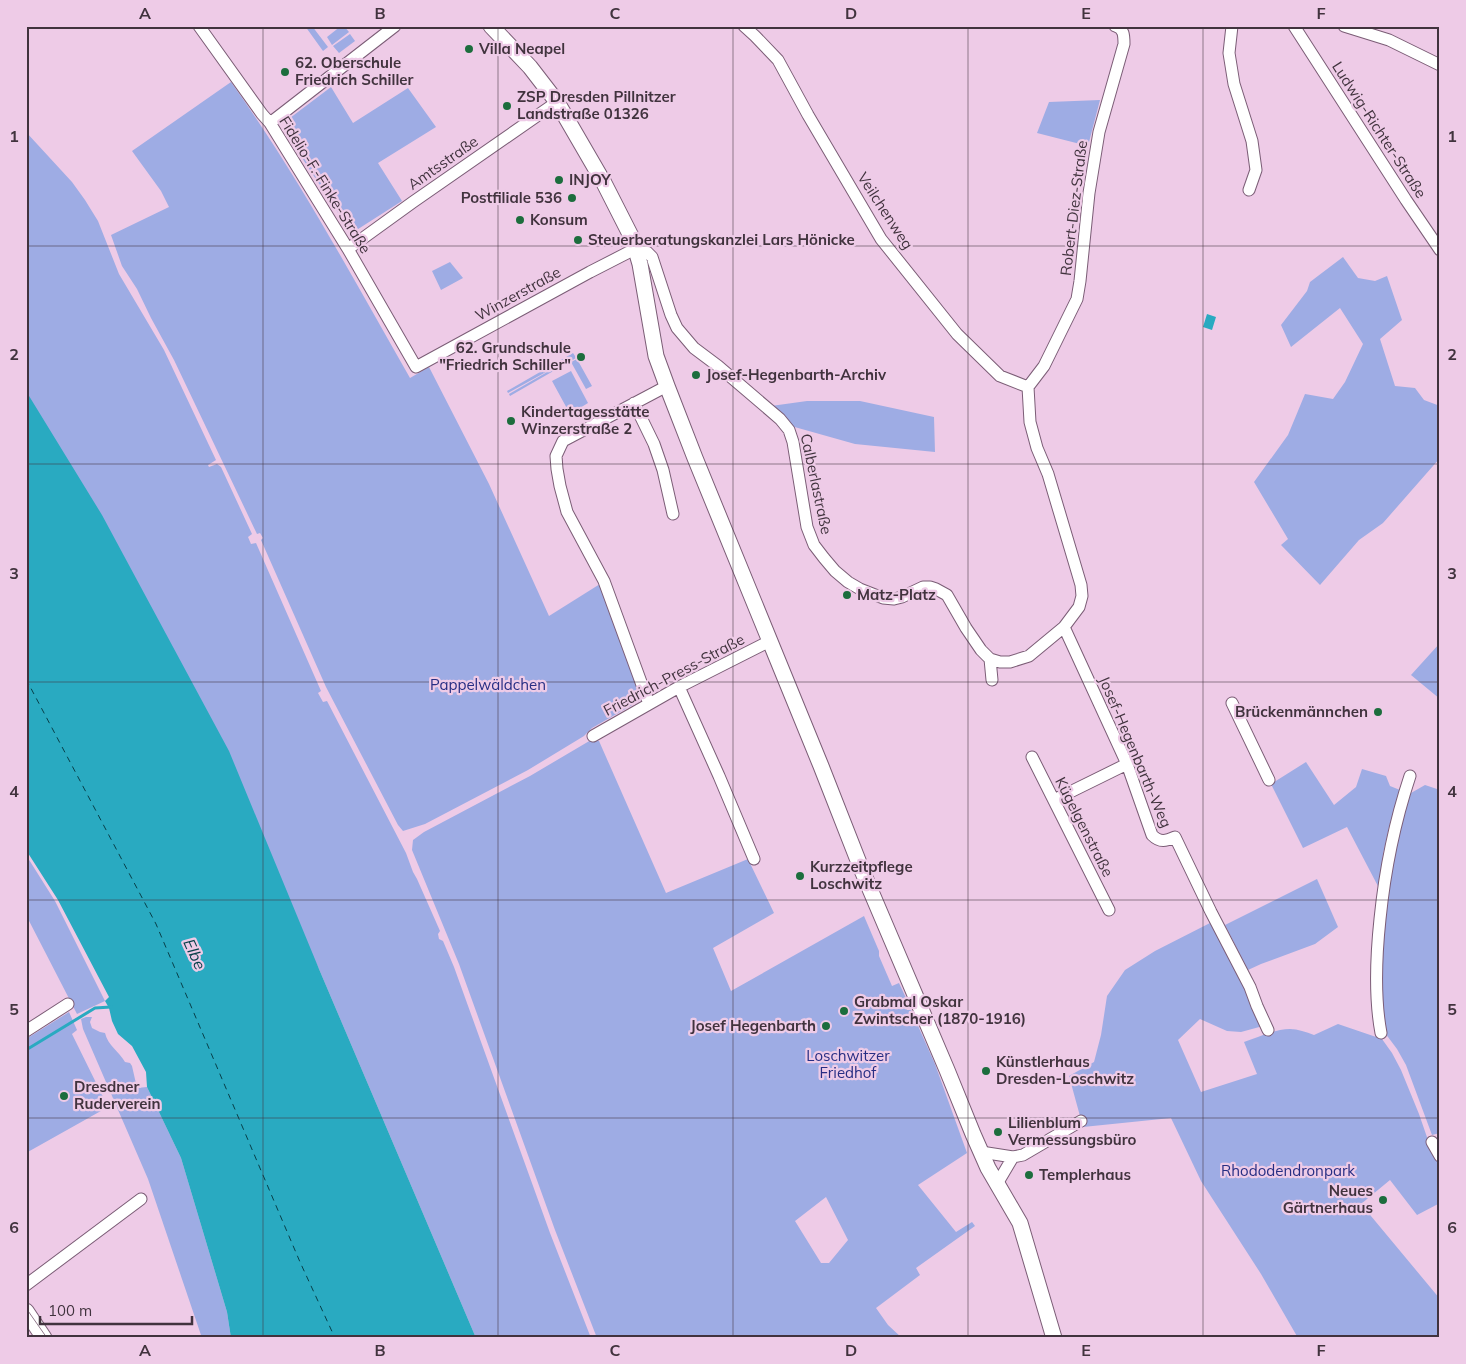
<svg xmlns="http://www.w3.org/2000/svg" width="1466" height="1364" font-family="Mulish,sans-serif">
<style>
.green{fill:#9eace4;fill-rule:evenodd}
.water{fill:#29aac1}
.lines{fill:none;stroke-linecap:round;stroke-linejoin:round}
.stream{stroke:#29aac1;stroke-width:3}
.ferry{stroke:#073f49;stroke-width:1;stroke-dasharray:6 5;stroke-linecap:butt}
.street-casing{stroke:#7b5d76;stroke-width:13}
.secondary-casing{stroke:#7b5d76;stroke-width:17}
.street{stroke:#fff;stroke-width:11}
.secondary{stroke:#fff;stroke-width:15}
.tram{stroke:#927a8d;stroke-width:1}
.grid{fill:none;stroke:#41333e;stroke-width:1;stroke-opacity:0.55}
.poi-dot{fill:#1c6d3d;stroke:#eecbe7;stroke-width:2}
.labels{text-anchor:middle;stroke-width:4.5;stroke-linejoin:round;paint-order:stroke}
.poi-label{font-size:15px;font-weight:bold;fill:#41333e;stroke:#eecbe7;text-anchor:start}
.street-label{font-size:15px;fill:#41333e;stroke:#eecbe7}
.park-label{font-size:15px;fill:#272e83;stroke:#eecbe7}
.water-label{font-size:16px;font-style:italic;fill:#073f49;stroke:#eecbe7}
.neatline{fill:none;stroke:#41333e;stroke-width:2}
.grid-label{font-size:16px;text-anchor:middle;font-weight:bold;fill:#41333e}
</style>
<rect width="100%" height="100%" fill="#eecbe7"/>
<path class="green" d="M305,26H312L328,47L323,51Z
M341,26H344L349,32L332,45L327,37Z
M350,34L355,41L339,53L333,46Z
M231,82C298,176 353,278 410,378L429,367L489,484L549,616L600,584L641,700L592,728L584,736L528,770L425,824L403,831L398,825L326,687L261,540L263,538L260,533L257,534L174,360L151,318L137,289L122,266L111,235L169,207L161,191L132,151Z
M331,87L353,123L408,88L436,127L378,163L402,201L355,231H350L285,132L286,121Z
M1100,100L1088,146L1037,133L1049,102Z
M26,132L72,182L85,200L98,221L119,274L164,350L216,460L208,465L209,467L217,464L221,467L252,534L248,537L251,544L256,543L321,691L318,693L323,702L327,701L406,853L413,872L417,879L440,931L438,934L439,939L443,941L454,967L550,1233L591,1338H476L319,969L26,391Z
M1343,257L1358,278L1375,281L1387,276L1402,320L1380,339L1395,386L1415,388L1424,400L1440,406V458L1383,523L1359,540L1320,585L1281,545L1288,539L1254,482L1288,435L1305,394L1333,399L1345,382L1363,344L1340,308L1291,347L1281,325L1307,291L1310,282Z
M450,262L463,278L441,290L432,271Z
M573,353L575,356L508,393L507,391Z
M575,356L576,358L510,396L509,394Z
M577,359L592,386L586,389L571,362Z
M571,371L588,403L570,414L552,381Z
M807,401H860L934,417L935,452L855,444L791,426L771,406Z
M1440,643V699L1411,675Z
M591,740L599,741L666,893L748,859L774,913L713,948L731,991L864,916L879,951V956L892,986L899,983L906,998L903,1003L907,1010H911L935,1064L967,1153L918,1185L956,1232L972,1222L975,1226L916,1268L920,1275L876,1308L888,1325L902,1338H597L555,1230L459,964L412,850L413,840L424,832L530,776ZM826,1197L848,1240L829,1263H821L795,1221Z
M1306,762L1334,805L1356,787L1362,769L1386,776L1390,786L1400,790L1389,827L1383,854L1380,890L1347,827L1303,848L1271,784Z
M1425,785L1440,790V1133L1432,1135L1406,1065L1397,1049L1385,1033L1382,1006V944L1386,902L1398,833L1411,793Z
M26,855L55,901L105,1001L77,1014L26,915Z
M1317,879L1338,927L1315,944L1261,964L1248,970L1225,925Z
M1210,923L1245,988L1263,1026L1241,1032L1227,1031L1200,1019L1178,1040L1201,1092L1257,1074L1244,1042C1259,1037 1275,1029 1290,1029C1298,1029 1306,1032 1314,1035L1338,1024L1382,1039L1392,1053L1401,1070L1419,1114L1429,1143L1440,1162V1203L1417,1215L1390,1180L1361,1204L1440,1299V1338H1298L1261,1274L1201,1181L1171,1118L1083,1127L1069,1076L1094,1062L1101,1035L1107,996L1125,970L1155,951Z
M69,1012L77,1030L72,1034L108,1107L26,1153V1039Z
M86,1017H92L90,1022L92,1028L100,1032L105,1033C108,1046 119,1051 125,1062L130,1063L132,1066L137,1088L147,1087L181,1158L227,1312L231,1338H202L148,1179L83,1029L81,1019Z"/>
<path class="water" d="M1207,314L1216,317L1212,330L1203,327Z
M26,391L102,515L229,751L319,969L476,1338H231L227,1312L181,1158L147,1087L146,1072L132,1046L118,1034L112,1021L109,1008L105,1001L109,997L58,900L26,850Z"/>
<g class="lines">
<path class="stream" d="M26,1050L95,1008L111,1007"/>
<path class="ferry" d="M26,679L156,924L300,1262L335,1338"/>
<g class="street-casing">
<path id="street" d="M199,26L262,114L270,123L348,249L416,367L590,272L629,252L642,250L647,252L652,257L671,315L677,328L694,348L718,366L780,419L789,430L793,442L807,527L814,545L824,558L835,571L848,582L860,589L883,598L894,599L902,597L923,587H930L936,589L947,595L966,628L981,650L990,659L1000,662H1010L1029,656L1064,627L1079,607L1082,596L1081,585L1073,558L1048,474L1037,448L1030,422L1028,387
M744,26L755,36L778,60L808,115L881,239L957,334L1000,376L1028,387
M1232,26L1229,53L1234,84L1252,141L1256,170L1249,190
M1294,26L1406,200L1440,250
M1344,26L1389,40L1440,65
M270,123L395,26
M348,249L413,202L557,102
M1028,387L1044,366L1077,299L1080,281L1089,193L1099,132L1124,44C1124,36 1124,28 1115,26
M634,403L654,444L663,470L673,514
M1064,627L1127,764L1152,835C1160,843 1166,841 1175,837L1211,912L1250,987L1257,1006L1268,1030
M990,659L992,680
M679,687L719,776L754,859
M1232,703L1269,780
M649,704L604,581L567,512L560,486L557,469L556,456L563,441L667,386
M593,736L679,687L770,641
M1032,757L1109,910
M1054,800L1127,764
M26,1031L68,1004
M1381,1033C1374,996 1376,957 1380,919C1385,869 1394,824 1410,776
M1432,1142L1440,1156
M981,1152L1013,1157L1023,1155L1081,1121
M997,1184L1013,1157
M26,1285L141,1199"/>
</g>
<g class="secondary-casing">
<path id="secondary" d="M491,26L530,67L557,102L604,183L633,240L640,264L656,356L667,386L695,458L821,766L861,868L947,1070L973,1134L988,1168L1020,1223L1054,1338
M26,1311L44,1338"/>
</g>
<use href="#street" class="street"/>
<use href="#secondary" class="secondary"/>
<path class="tram" d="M26,1308L47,1338"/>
</g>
<path class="grid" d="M263,26V1338M498,26V1338M733,26V1338M968,26V1338M1203,26V1338M26,246H1440M26,464H1440M26,682H1440M26,900H1440M26,1118H1440"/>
<g class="poi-dot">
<circle cx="469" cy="49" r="5"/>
<circle cx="285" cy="72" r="5"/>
<circle cx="507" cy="106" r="5"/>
<circle cx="559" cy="180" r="5"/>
<circle cx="572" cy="198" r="5"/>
<circle cx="520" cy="220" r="5"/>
<circle cx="578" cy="240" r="5"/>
<circle cx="581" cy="357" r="5"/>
<circle cx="696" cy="375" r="5"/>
<circle cx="511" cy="421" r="5"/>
<circle cx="847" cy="595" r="5"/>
<circle cx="1378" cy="712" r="5"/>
<circle cx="800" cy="876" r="5"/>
<circle cx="844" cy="1011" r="5"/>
<circle cx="826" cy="1026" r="5"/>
<circle cx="986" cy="1071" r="5"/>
<circle cx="64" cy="1096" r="5"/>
<circle cx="998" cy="1132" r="5"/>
<circle cx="1029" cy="1175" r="5"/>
<circle cx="1383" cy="1200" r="5"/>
</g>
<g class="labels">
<g class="poi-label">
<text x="479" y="54">Villa Neapel</text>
<text x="295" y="68">62. Oberschule<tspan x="295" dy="17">Friedrich Schiller</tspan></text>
<text x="517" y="102">ZSP Dresden Pillnitzer<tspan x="517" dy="17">Landstraße 01326</tspan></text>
<text x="569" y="185">INJOY</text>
<text x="562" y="203" text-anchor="end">Postfiliale 536</text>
<text x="530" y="225">Konsum</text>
<text x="588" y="245">Steuerberatungskanzlei Lars Hönicke</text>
<text x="571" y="353" text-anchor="end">62. Grundschule<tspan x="571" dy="17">"Friedrich Schiller"</tspan></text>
<text x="706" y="380">Josef-Hegenbarth-Archiv</text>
<text x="521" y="417">Kindertagesstätte<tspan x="521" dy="17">Winzerstraße 2</tspan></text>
<text x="857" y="600">Matz-Platz</text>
<text x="1368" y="717" text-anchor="end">Brückenmännchen</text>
<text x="810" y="872">Kurzzeitpflege<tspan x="810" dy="17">Loschwitz</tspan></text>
<text x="854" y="1007">Grabmal Oskar<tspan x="854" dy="17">Zwintscher (1870-1916)</tspan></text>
<text x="816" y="1031" text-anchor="end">Josef Hegenbarth</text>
<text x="996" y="1067">Künstlerhaus<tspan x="996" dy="17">Dresden-Loschwitz</tspan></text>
<text x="74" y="1092">Dresdner<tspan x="74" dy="17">Ruderverein</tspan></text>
<text x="1008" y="1128">Lilienblum<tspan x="1008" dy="17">Vermessungsbüro</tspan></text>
<text x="1039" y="1180">Templerhaus</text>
<text x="1373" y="1196" text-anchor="end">Neues<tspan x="1373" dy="17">Gärtnerhaus</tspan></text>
</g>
<g class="street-label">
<text transform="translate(1379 130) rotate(57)" y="5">Ludwig-Richter-Straße</text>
<text transform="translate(443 163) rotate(-35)" y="5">Amtsstraße</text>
<text transform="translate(325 185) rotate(58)" y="5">Fidelio-F.-Finke-Straße</text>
<text transform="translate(1074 208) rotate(-83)" y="5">Robert-Diez-Straße</text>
<text transform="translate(885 211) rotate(57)" y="5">Veilchenweg</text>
<text transform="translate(518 294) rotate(-29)" y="5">Winzerstraße</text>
<text transform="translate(816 484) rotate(78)" y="5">Calberlastraße</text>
<text transform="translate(674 675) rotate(-28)" y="5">Friedrich-Press-Straße</text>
<text transform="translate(1135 752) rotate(67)" y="5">Josef-Hegenbarth-Weg</text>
<text transform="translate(1084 827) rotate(63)" y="5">Kügelgenstraße</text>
</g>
<g class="park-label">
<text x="488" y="690">Pappelwäldchen</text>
<text x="848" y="1061">Loschwitzer<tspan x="848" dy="17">Friedhof</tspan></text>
<text x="1288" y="1176">Rhododendronpark</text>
</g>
<g class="water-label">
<text transform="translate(195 954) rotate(66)" y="6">Elbe</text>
</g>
</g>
<rect width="1466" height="1364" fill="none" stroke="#eecbe7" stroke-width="55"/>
<path d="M40 1316v8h152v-8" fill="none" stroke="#41333e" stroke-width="2.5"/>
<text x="48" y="1316" font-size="15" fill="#41333e" stroke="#eecbe7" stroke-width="4" paint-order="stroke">100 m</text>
<rect x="28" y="28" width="1410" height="1308" class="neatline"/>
<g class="grid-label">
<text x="145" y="19">A</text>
<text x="380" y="19">B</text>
<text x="615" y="19">C</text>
<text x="851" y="19">D</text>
<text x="1086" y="19">E</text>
<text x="1321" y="19">F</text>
<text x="14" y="142">1</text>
<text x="1452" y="142">1</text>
<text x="14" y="360">2</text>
<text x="1452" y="360">2</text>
<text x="14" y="579">3</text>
<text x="1452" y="579">3</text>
<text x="14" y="797">4</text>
<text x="1452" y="797">4</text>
<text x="14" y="1015">5</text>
<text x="1452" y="1015">5</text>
<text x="14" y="1233">6</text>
<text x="1452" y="1233">6</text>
<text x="145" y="1356">A</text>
<text x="380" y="1356">B</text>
<text x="615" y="1356">C</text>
<text x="851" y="1356">D</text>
<text x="1086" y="1356">E</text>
<text x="1321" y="1356">F</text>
</g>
</svg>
